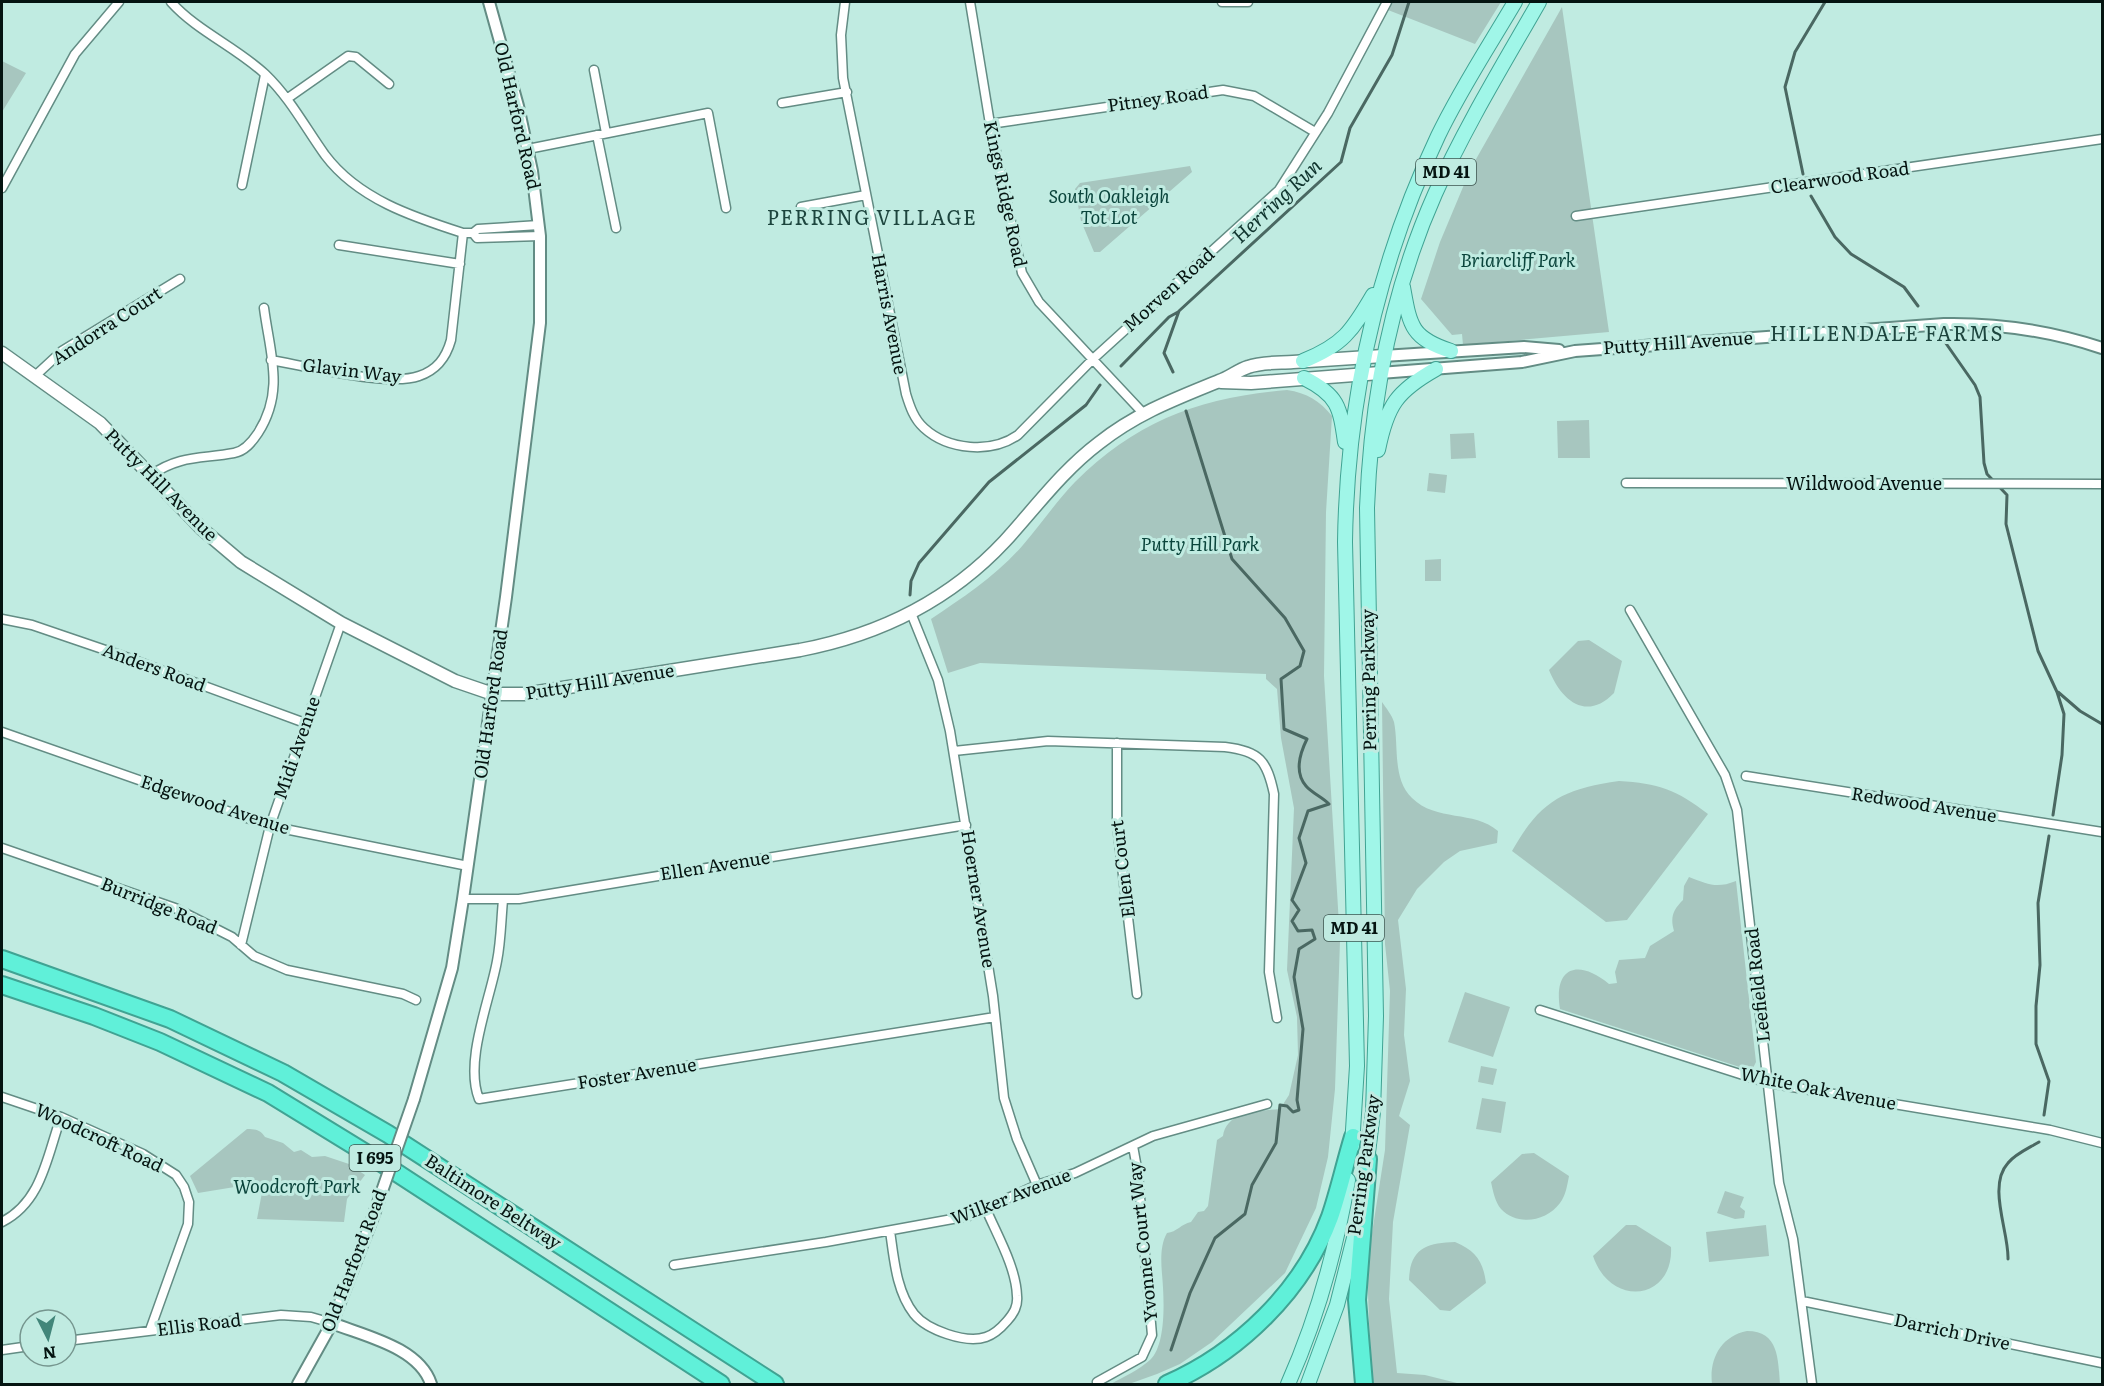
<svg xmlns="http://www.w3.org/2000/svg" width="2104" height="1386" font-family="Literata,serif">
<style>
.green{fill:#a7c6bf}
.lines{fill:none;stroke-linecap:round;stroke-linejoin:round}
.stream{stroke:#4a6862;stroke-width:3}
.minor-casing{stroke:#638c84;stroke-width:11}
.tertiary-casing{stroke:#638c84;stroke-width:14}
.secondary-casing{stroke:#638c84;stroke-width:15}
.primary-casing{stroke:#40a393;stroke-width:16}
.motorway-casing{stroke:#40a393;stroke-width:20}
.minor{stroke:#fff;stroke-width:8}
.tertiary{stroke:#fff;stroke-width:10}
.secondary{stroke:#fff;stroke-width:12}
.primary{stroke:#a0f6e8;stroke-width:14}
.motorway{stroke:#60f0d9;stroke-width:16}
.tertiary-bridge-casing{stroke:#638c84;stroke-width:14;stroke-linecap:butt}
.tertiary-bridge{stroke:#fff;stroke-width:10}
.labels{text-anchor:middle;stroke-width:6;stroke-linejoin:round;paint-order:stroke}
.shield{fill:#c0ebe1;stroke:#3d544f;stroke-width:1.5}
.shield-label{font-size:16px;font-weight:bold;fill:#051411}
.street-label{font-size:18px;fill:#051411;stroke:#c0ebe1}
.park-label{font-size:18px;font-style:italic;fill:#0a443b;stroke:#c0ebe1}
.water-label{font-size:20px;font-style:italic;fill:#0f342e;stroke:#c0ebe1}
.neighbourhood-label{font-size:20px;letter-spacing:1.5px;fill:#1d453e;stroke:#c0ebe1}
</style>
<rect width="100%" height="100%" fill="#c0ebe1"/>
<path class="green" d="M1392,2H1501L1475,44L1388,10Z
M1562,7L1609,332L1463,345L1462,334L1452,335L1421,299L1440,242L1471,168Z
M2,61L26,73L2,112Z
M1190,166L1192,172L1100,252H1094L1081,221L1075,189L1080,183Z
M1287,390C1307,393 1320,401 1332,416L1326,512L1324,676L1340,941L1335,1089L1328,1157L1316,1208L1285,1273L1212,1342L1180,1364L1157,1374L1129,1384H1111C1123,1377 1139,1370 1150,1360C1167,1344 1164,1296 1162,1274C1161,1261 1160,1245 1167,1233C1177,1232 1181,1224 1191,1222L1198,1212L1204,1211L1208,1206L1217,1140L1223,1136C1226,1111 1260,1111 1280,1109L1289,1095L1298,1055L1297,1017L1287,970L1294,808L1281,738L1277,689L1266,679V674L980,663L948,673L931,619C964,597 997,575 1023,545C1041,524 1056,502 1075,482C1137,420 1202,397 1287,390Z
M1589,420L1590,458H1558L1557,421Z
M1474,433L1476,458L1451,459L1450,434Z
M1429,473L1447,475L1445,493L1427,491Z
M1441,559V581H1425V560Z
M1589,640L1622,661L1614,693C1586,722 1561,700 1549,670L1578,641Z
M1382,702C1386,708 1392,715 1394,722C1399,746 1392,779 1412,798C1436,822 1474,810 1498,831L1497,843L1460,851L1444,862L1417,889L1398,920L1406,989L1404,1035L1410,1081L1399,1116L1410,1125L1393,1222L1389,1299L1397,1373L1425,1375L1461,1384H1373L1371,1377L1367,1265L1385,1150L1390,991L1385,944Z
M1619,781C1658,783 1677,790 1708,814L1627,920L1606,922L1512,851C1540,801 1563,789 1619,781Z
M1689,877C1708,884 1716,889 1736,881L1756,1062L1753,1068L1749,1070L1560,1009C1553,966 1579,959 1609,984L1617,983L1615,972L1619,960L1645,958L1650,946L1674,931C1670,917 1673,910 1683,900L1684,886Z
M1465,992L1510,1007L1493,1057L1448,1042Z
M1481,1066L1497,1069L1493,1085L1478,1082Z
M1482,1098L1506,1102L1501,1133L1476,1129Z
M247,1129C256,1129 261,1130 265,1137L283,1143L294,1152L301,1150L312,1157L325,1156L349,1164L365,1175L347,1199L344,1222L257,1219L263,1187L253,1184L198,1193L190,1176Z
M1534,1153L1569,1176C1567,1186 1566,1195 1560,1203C1546,1222 1517,1226 1501,1209C1495,1202 1493,1191 1491,1182L1522,1154Z
M1725,1191L1744,1197L1740,1207L1745,1211L1744,1218L1735,1219L1717,1213Z
M1626,1225H1636L1671,1247C1674,1300 1611,1309 1593,1256Z
M1766,1225L1769,1256L1709,1262L1706,1232Z
M1455,1242C1476,1251 1483,1261 1486,1283L1450,1311L1440,1310L1409,1280C1410,1248 1427,1243 1455,1242Z
M1747,1331C1779,1331 1778,1359 1780,1384H1712C1709,1359 1721,1336 1747,1331Z"/>
<g class="lines">
<path class="stream" d="M1803,174L1785,87L1795,52L1825,2
M1811,196L1835,237L1851,254L1904,287L1918,306
M1945,342L1975,385L1980,397L1984,463L1987,474L2007,495L2006,524L2038,651L2057,692L2064,714L2062,755L2053,815
M1121,366L1169,317L1178,312
M1173,372L1164,353L1179,311L1341,162L1350,128L1392,55L1409,2
M910,595L911,581L919,563L989,482L1086,405L1100,385
M2058,692L2080,711L2102,724
M2044,1115L2049,1081L2036,1044V1006L2040,965L2038,903L2049,836
M2008,1259C2009,1232 1987,1186 2008,1163C2015,1154 2029,1148 2039,1142
M1171,1350L1190,1293L1215,1238L1245,1214L1252,1185L1276,1143L1280,1105L1287,1106L1293,1112L1299,1110L1297,1100L1303,1029L1294,977L1299,949L1315,939L1312,930L1298,931L1292,921L1299,910L1292,900L1306,863L1299,838L1308,811L1329,804C1322,797 1312,793 1306,786C1294,772 1300,753 1307,739L1284,729L1281,679L1300,666L1304,651L1285,618L1232,559L1186,411"/>
<g class="minor-casing">
<path id="minor" d="M171,2C197,31 236,47 265,74C290,98 305,127 325,155C358,199 413,217 463,233H473L478,229L539,225
M845,2L841,35L843,78L906,394C910,407 914,419 924,428C948,450 991,454 1018,435L1093,359L1279,190L1328,113L1387,2
M970,2L990,124L1022,273L1039,302L1143,413
M1222,2H1248
M594,70L606,133
M288,98L348,56L356,57L389,84
M782,103L847,92
M990,124L1223,90L1254,96L1315,132
M597,135L616,228
M528,149L708,113L726,208
M242,185L265,75
M2,188L75,54L119,2
M801,207L866,195
M1576,216L2102,139
M473,233L477,238L540,236
M339,245L460,264
M271,360C305,366 389,387 419,376C437,370 446,358 451,340L463,233
M35,376L62,351L180,279
M151,475C180,455 201,459 234,453C245,451 252,442 258,433C285,391 270,354 264,308
M1626,483L2102,484
M1630,610L1725,775L1737,810L1779,1183L1793,1239L1812,1384
M911,613L938,680L950,731L993,996L1004,1098L1017,1139L1037,1185
M2,619L32,625L120,655L305,723
M2,732L270,826L468,866
M1117,743V824L1137,994
M954,751L1048,741L1225,747C1260,751 1267,761 1274,794L1269,972L1277,1018
M1746,776L2102,832
M2,848L175,908L232,937L254,956L287,970L403,994L416,1000
M463,899H519L966,825
M503,900C501,921 501,941 497,961C490,1000 464,1061 479,1099L995,1017
M241,945L270,826L341,623
M1540,1010L1768,1083L2050,1130L2102,1143
M2,1097L61,1117L143,1154L176,1175L184,1187L189,1202L188,1224L150,1330
M2,1222C42,1202 47,1156 61,1117
M890,1231C894,1258 896,1291 914,1314C927,1330 966,1344 986,1337C995,1334 1001,1328 1007,1321C1014,1313 1018,1306 1017,1296C1016,1267 997,1235 986,1209
M674,1265L826,1242L969,1216L1037,1185L1075,1173L1153,1136L1267,1104
M1802,1301L2102,1363
M66,1341L281,1315L311,1317L332,1323
M2,1350L30,1346
M1097,1382L1142,1357L1152,1335L1138,1174L1133,1146"/>
</g>
<g class="tertiary-casing">
<path id="tertiary" d="M1383,356L1524,347L1559,350
M1380,373L1522,362L1575,351L1944,324C1998,323 2051,331 2102,348
M414,1099L452,968L463,899L506,597L540,323V236L532,171L518,106L489,2
M332,1323C364,1336 419,1347 431,1384
M298,1384L332,1323L373,1217"/>
</g>
<g class="secondary-casing">
<path id="secondary" d="M2,353L100,423L202,529L241,562L341,623L455,681L493,694H525L800,650C879,635 950,600 1005,541C1036,507 1062,471 1099,443C1137,413 1175,399 1219,381C1229,378 1238,370 1248,367C1261,362 1278,363 1293,362C1323,360 1353,358 1383,356
M1221,382L1251,383L1380,373"/>
</g>
<g class="primary-casing">
<path id="primary" d="M1403,287C1410,326 1411,338 1451,351
M1303,361C1343,345 1352,331 1373,295
M1304,378C1338,395 1340,407 1345,442
M1378,450C1387,405 1397,391 1436,369
M1352,1146L1357,1066L1345,542C1347,400 1377,265 1438,136C1460,90 1489,46 1515,2
M1366,1169L1373,1112L1376,1016L1367,508C1371,400 1391,293 1435,194C1465,127 1503,65 1539,2
M1288,1384C1317,1319 1336,1250 1348,1180
M1308,1384L1337,1305L1357,1226"/>
</g>
<g class="motorway-casing">
<path id="motorway" d="M2,959L170,1019L283,1073L388,1134L775,1384
M2,985L94,1016L160,1042L268,1093L374,1158L721,1384
M1167,1384C1238,1353 1303,1291 1330,1217C1339,1191 1345,1163 1353,1137
M1364,1384L1357,1300L1368,1159"/>
</g>
<use href="#minor" class="minor"/>
<use href="#tertiary" class="tertiary"/>
<use href="#secondary" class="secondary"/>
<use href="#primary" class="primary"/>
<use href="#motorway" class="motorway"/>
<g class="tertiary-bridge-casing">
<path id="tertiary-bridge" d="M373,1217L414,1099"/>
</g>
<use href="#tertiary-bridge" class="tertiary-bridge"/>
</g>
<g class="labels">
<g class="shield">
<rect x="1416" y="159" width="60" height="26" rx="4.5"/>
<rect x="1324" y="915" width="60" height="26" rx="4.5"/>
<rect x="349.5" y="1145" width="51" height="26" rx="4.5"/>
</g>
<g class="shield-label">
<text x="1446" y="178">MD 41</text>
<text x="1354" y="934">MD 41</text>
<text x="375" y="1164">I 695</text>
</g>
<g class="street-label">
<text transform="translate(1158 99) rotate(-8)" y="6">Pitney Road</text>
<text transform="translate(517 116) rotate(77)" y="6">Old Harford Road</text>
<text transform="translate(1840 178) rotate(-8)" y="6">Clearwood Road</text>
<text transform="translate(1005 194) rotate(78)" y="6">Kings Ridge Road</text>
<text transform="translate(1169 290) rotate(-42)" y="6">Morven Road</text>
<text transform="translate(889 314) rotate(79)" y="6">Harris Avenue</text>
<text transform="translate(107 326) rotate(-33)" y="6">Andorra Court</text>
<text transform="translate(1678 343) rotate(-4)" y="6">Putty Hill Avenue</text>
<text transform="translate(352 371) rotate(7)" y="6">Glavin Way</text>
<text x="1864" y="490">Wildwood Avenue</text>
<text transform="translate(161 485) rotate(45)" y="6">Putty Hill Avenue</text>
<text transform="translate(154 668) rotate(20)" y="6">Anders Road</text>
<text transform="translate(1369 680) rotate(-91)" y="6">Perring Parkway</text>
<text transform="translate(600 682) rotate(-9)" y="6">Putty Hill Avenue</text>
<text transform="translate(491 704) rotate(-82)" y="6">Old Harford Road</text>
<text transform="translate(297 748) rotate(-71)" y="6">Midi Avenue</text>
<text transform="translate(215 805) rotate(18)" y="6">Edgewood Avenue</text>
<text transform="translate(1924 805) rotate(9)" y="6">Redwood Avenue</text>
<text transform="translate(715 866) rotate(-9)" y="6">Ellen Avenue</text>
<text transform="translate(1123 869) rotate(-97)" y="6">Ellen Court</text>
<text transform="translate(978 899) rotate(81)" y="6">Hoerner Avenue</text>
<text transform="translate(159 906) rotate(22)" y="6">Burridge Road</text>
<text transform="translate(1758 985) rotate(-96)" y="6">Leefield Road</text>
<text transform="translate(637 1074) rotate(-9)" y="6">Foster Avenue</text>
<text transform="translate(1818 1089) rotate(11)" y="6">White Oak Avenue</text>
<text transform="translate(99 1138) rotate(25)" y="6">Woodcroft Road</text>
<text transform="translate(1364 1165) rotate(-82)" y="6">Perring Parkway</text>
<text transform="translate(1011 1197) rotate(-21)" y="6">Wilker Avenue</text>
<text transform="translate(493 1202) rotate(33)" y="6">Baltimore Beltway</text>
<text transform="translate(1143 1242) rotate(-96)" y="6">Yvonne Court Way</text>
<text transform="translate(354 1261) rotate(-69)" y="6">Old Harford Road</text>
<text transform="translate(199 1325) rotate(-7)" y="6">Ellis Road</text>
<text transform="translate(1952 1332) rotate(12)" y="6">Darrich Drive</text>
</g>
<g class="park-label">
<text x="1109" y="203">South Oakleigh<tspan x="1109" dy="21">Tot Lot</tspan></text>
<text x="1518" y="267">Briarcliff Park</text>
<text x="1200" y="551">Putty Hill Park</text>
<text x="297" y="1193">Woodcroft Park</text>
</g>
<g class="water-label">
<text transform="translate(1277 201) rotate(-43)" y="7">Herring Run</text>
</g>
<g class="neighbourhood-label">
<text x="872" y="225">PERRING VILLAGE</text>
<text x="1887" y="341">HILLENDALE FARMS</text>
</g>
</g>
<rect width="2104" height="1386" fill="none" stroke="#051411" stroke-width="6"/>
<g transform="translate(48 1338) rotate(174)"><circle r="28" fill="#c0ebe1" stroke="#75958e" stroke-width="1.5"/>
<path d="M0-4.5L10 22L0 15L-10 22Z" fill="#42867a"/>
<text y="-9" font-size="16" font-weight="bold" text-anchor="middle" fill="#051411">N</text>
</g>
</svg>
